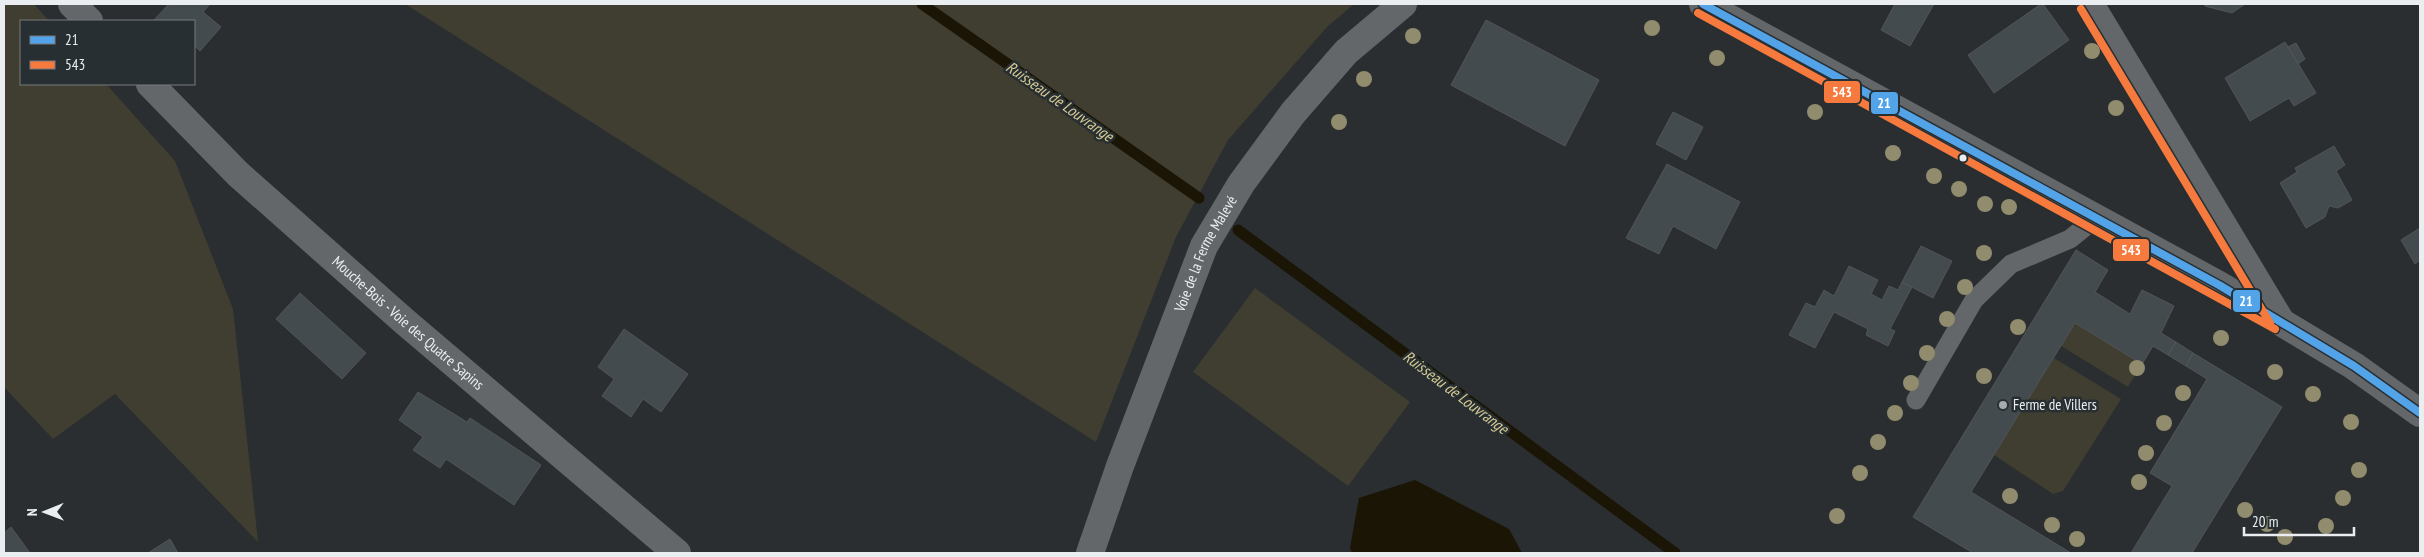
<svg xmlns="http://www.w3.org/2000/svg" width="2424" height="557" font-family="'PT Sans Narrow',sans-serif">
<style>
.green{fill:#403e31}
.water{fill:#1a1504}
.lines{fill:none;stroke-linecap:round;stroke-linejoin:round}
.stream{stroke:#1a1504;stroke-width:11}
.building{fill:#444b4f;stroke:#525556}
.service{stroke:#63676a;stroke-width:19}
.minor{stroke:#63676a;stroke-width:28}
.tertiary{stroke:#63676a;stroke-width:28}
.bus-1-casing{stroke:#282f32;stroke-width:11}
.bus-2-casing{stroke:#282f32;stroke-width:11}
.bus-1{stroke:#53a3e8;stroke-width:8}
.bus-2{stroke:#f6793e;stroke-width:8}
.tree{fill:#918c6e}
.bus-dot{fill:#eaeef1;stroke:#282f32;stroke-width:2}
.poi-dot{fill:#a7abad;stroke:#282f32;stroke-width:2}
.labels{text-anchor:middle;stroke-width:5;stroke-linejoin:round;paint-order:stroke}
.street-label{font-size:15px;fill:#eaeef1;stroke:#282f32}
.poi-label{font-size:15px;fill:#eaeef1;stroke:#282f32;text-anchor:start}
.water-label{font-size:16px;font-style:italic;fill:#d5c992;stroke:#282f32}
.line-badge{stroke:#282f32;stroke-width:2}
.badge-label{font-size:14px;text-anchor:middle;font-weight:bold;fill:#fff}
</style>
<rect width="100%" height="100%" fill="#2a2e30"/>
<path class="green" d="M4,4H34L49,21H21V84H106L175,161L233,309L258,542L115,394L53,439L4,387Z
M405,4H1354L1327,27L1228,140L1176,237L1096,442Z
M1255,288L1410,402L1348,486L1193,372Z
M2075,323L2142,364L2128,387L2061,346Z
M2054,358L2121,399L2063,491L2053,494L1994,455Z"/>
<path class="water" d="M1415,480L1509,529L1522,553H1352L1350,548L1359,498Z"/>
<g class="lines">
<path class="stream" d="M922,4L1199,198
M1238,230L1675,553"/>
</g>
<path class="building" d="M169,4H210L203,12L221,27L200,51L194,45V21H153Z
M1895,4H1934L1910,46L1881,30Z
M2041,4H2043L2069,40L1994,93L1968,55Z
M2205,4H2245L2232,13L2205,6Z
M1486,20L1599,80L1565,146L1451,85Z
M2285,42L2316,93L2294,106L2289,98L2250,121L2225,78Z
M2296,43L2305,59L2298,64L2288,47Z
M1673,112L1703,127L1686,160L1656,144Z
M2334,146L2345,165L2336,171L2352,200L2338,208L2329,206L2325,217L2306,228L2280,183L2297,172L2295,168Z
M1667,164L1740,202L1716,249L1673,226L1659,254L1626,238Z
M2420,228V260L2415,264L2401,240Z
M1921,246L1952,261L1933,298L1902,282Z
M2076,250L2108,270L2095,292L2130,314L2142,290L2174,306L2161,333L2176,342L2168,355L2153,346L2142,364L2075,323L1971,492L2071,553H1973L1913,517Z
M1849,266L1878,280L1871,294L1882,300L1889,286L1898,290L1902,282L1912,287L1890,329L1895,331L1888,346L1866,335L1868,329L1834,312L1815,348L1789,335L1806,303L1815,307L1824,290L1834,296Z
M300,293L366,353L342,379L276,319Z
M624,329L688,374L661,412L643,399L631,417L602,396L614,379L598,367Z
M2176,342L2193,353L2186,366L2168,355Z
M2193,353L2282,407L2192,553H2131L2172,486L2150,473L2207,379L2186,366Z
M418,392L467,422L470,418L541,465L514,505L446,459L440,468L413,450L423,437L399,420Z
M11,527L30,553H4V533Z
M170,539L178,553H148Z"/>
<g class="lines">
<path class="service" d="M1916,400L1974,300L2011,264L2070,239L2096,218"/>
<g class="minor">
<path d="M72,4L89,21"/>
<path d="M2090,4L2280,320"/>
<path id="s1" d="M150,84L238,174L404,321L677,553"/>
<path id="s2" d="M1090,553L1120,466L1204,246L1241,184L1293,113L1346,52L1403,4"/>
</g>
<path class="tertiary" d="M1703,4L2219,285L2354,366L2420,413"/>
<g class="bus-1-casing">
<path id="bus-1" d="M1703,4L2219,285L2354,366L2420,413"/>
</g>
<g class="bus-2-casing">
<path id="bus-2" d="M2081,9L2270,323
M1698,13L2275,329"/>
</g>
<use href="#bus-1" class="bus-1"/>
<use href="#bus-2" class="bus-2"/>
</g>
<g class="tree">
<circle cx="1652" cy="28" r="8"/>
<circle cx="1413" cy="36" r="8"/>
<circle cx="2092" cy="51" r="8"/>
<circle cx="1717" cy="58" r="8"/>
<circle cx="1364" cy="79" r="8"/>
<circle cx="2116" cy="108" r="8"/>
<circle cx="1815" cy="112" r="8"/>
<circle cx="1339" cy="122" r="8"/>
<circle cx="1893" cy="153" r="8"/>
<circle cx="1934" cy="176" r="8"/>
<circle cx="1959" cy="189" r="8"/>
<circle cx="1985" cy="204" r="8"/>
<circle cx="2009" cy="207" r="8"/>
<circle cx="1984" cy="253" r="8"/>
<circle cx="1965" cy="287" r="8"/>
<circle cx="1947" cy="319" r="8"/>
<circle cx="2018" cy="327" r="8"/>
<circle cx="2221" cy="338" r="8"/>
<circle cx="1927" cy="353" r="8"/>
<circle cx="2137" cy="368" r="8"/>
<circle cx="2275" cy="372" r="8"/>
<circle cx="1984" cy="376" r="8"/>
<circle cx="1911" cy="383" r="8"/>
<circle cx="2183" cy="393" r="8"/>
<circle cx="2313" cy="394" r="8"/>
<circle cx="1895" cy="413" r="8"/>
<circle cx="2351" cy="422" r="8"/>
<circle cx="2164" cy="423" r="8"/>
<circle cx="1878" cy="442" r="8"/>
<circle cx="2146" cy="453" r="8"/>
<circle cx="2359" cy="470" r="8"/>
<circle cx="1860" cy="473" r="8"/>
<circle cx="2139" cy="482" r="8"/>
<circle cx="2010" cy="496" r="8"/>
<circle cx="2343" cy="498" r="8"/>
<circle cx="2245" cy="510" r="8"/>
<circle cx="1837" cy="516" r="8"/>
<circle cx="2267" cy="524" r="8"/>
<circle cx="2052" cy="525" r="8"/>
<circle cx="2326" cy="526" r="8"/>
<circle cx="2285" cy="537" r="8"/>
<circle cx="2077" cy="539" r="8"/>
</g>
<circle class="bus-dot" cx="1963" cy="158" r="4.5"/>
<circle class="poi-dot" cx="2003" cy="405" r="5"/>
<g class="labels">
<g class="street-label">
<text dy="5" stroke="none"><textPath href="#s2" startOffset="321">Voie de la Ferme Malevé</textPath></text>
<text dy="5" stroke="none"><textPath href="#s1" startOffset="352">Mouche-Bois - Voie des Quatre Sapins</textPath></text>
</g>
<g class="poi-label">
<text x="2013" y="410">Ferme de Villers</text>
</g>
<g class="water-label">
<text transform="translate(1060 101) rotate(35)" y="6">Ruisseau de Louvrange</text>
<text transform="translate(1456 392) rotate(37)" y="6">Ruisseau de Louvrange</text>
</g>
</g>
<g class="line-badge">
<rect x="1823" y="80" width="38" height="24" rx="5" fill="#f6793e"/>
<rect x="1870" y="91" width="29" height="24" rx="5" fill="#53a3e8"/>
<rect x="2112" y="238" width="38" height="24" rx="5" fill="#f6793e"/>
<rect x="2232" y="289" width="29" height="24" rx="5" fill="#53a3e8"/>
</g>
<g class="badge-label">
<text x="1842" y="97">543</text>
<text x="1884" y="108">21</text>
<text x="2131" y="255">543</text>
<text x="2246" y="306">21</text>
</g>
<rect width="2424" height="557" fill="none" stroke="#eaeef1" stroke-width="10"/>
<rect x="20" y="20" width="175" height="65" fill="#282f32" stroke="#767b7e"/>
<rect x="30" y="36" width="25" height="8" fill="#53a3e8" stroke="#767b7e"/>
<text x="65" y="45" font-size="15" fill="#eaeef1">21</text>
<rect x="30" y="61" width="25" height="8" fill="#f6793e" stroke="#767b7e"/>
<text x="65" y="70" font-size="15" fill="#eaeef1">543</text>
<g transform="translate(45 512) rotate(269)" stroke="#282f32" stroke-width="4" paint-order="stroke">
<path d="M0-4L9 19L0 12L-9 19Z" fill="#eaeef1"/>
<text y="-8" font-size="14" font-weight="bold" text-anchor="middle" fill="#eaeef1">N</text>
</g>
<path d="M2244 527v8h110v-8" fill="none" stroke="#eaeef1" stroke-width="2.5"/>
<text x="2252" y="527" font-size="15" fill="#eaeef1" stroke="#282f32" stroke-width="4" paint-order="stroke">20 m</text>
</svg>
